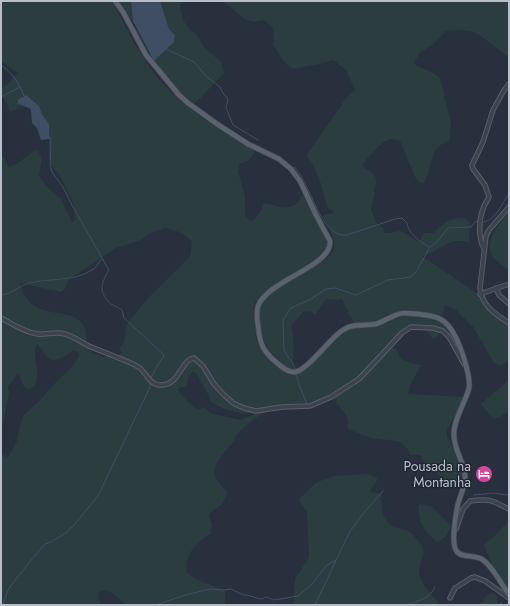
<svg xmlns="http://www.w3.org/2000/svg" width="510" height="606" font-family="Jost,sans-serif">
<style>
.green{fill:#2b3d3f;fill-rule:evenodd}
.water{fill:#404e64}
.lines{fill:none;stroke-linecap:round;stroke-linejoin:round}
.stream{stroke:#404e64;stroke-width:1}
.minor-casing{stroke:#575e68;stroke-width:5.5}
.major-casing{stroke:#454c56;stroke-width:6}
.minor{stroke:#3c434d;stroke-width:3.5}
.major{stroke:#5a626d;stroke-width:4.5}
.labels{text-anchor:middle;stroke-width:3;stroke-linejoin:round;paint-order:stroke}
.poi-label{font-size:14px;fill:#b8bec8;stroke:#212832;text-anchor:end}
</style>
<rect width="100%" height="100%" fill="#28303d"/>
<path class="green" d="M1,1H111C124,22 134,45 148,65C174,104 216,127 255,151C251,157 248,164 240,163L238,172L245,196V213L246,217L251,221C258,218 261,210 263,204C268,203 271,204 276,206C288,210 298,206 302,194L323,232L328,247C326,250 324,255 320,257C316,260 309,262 304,266C295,272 257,296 254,305C252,313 255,322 255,330C256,354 275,366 295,375L305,369L322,352L352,327L368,328L381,325L402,317L418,315L442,320L453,332L446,329L433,339L424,327L408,328L391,348L397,349C400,362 409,363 421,365L411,383L408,394L465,397L447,430V436L462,470L464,478L462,482L456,489L450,483L426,465L420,455H410C404,438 394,441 379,439C370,438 357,434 349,429L347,427C350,417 343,410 336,403L337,399C325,399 321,405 310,407C302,408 294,408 286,408C263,409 248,422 234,438L235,440C228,449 210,465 216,478C219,484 225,488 228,493L222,504L209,514L210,520L212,525L210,531L212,533C197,541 183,556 187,573C198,582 212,584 225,591V603L224,605H126L113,593L104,590L99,592L98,597L101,603L100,605H1V453L6,457L9,456L17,441L20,425L24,415L39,401L56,382L71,368L79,356L78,352L73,351C66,355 54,365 47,357C43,353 41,347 37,344C30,358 44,374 33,387L28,389L23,385L18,373L8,387L9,393L1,432V154L9,167L18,163L35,150L38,151L42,160L39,176L49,189L61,199L72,222L75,220L74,205L59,174L51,165L49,159V131L47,121L42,114L39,106L26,95L18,102L20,107L10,112L5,99L1,95V89C9,85 11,77 18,74L17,72L1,61ZM165,228C176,230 184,233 192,241L190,256L185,262L148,298L131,319L126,327L124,342L119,349L122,352L116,359L110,354L105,357L92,353C91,350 89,346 87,342C85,334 87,328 81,322C67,307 39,320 24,295C22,291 20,288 20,283L61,292L65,288L68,280L116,248L139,241L149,234ZM192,372H195C201,381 207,391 211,402C225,410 237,414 253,413V415L241,420L210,413L204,407L198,410L184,398L178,390L180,387H186L188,377Z
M118,1H131L133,21L119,2Z
M160,1H183L180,5L183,20L189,29L196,34L204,47L222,63L224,73C214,83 205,94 194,104L182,95L154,61L174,42L175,35L169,29Z
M223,1H509V57L479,35L470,31L456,30L446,31L431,46L420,52L414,63L417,66L433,73L440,78L451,123L450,139C446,142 440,145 437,148C429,158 431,174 423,183H420L415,177L400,141C398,140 396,139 394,139C384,137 367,159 362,166C373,174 380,175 374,190L375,191L371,209L377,224L383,228L385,233H391L400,230L419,242L424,233H434C443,223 454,214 468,220L470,226L469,242C446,237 442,251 422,256L478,294L485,305L509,324V360L501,365L496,364L492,360L474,328L455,309L445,305L443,315L403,309L382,320L373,322H353L342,299L337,300L326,299L315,315L310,311L303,312L291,326C295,338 293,357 293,370H291C265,350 260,341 259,307C268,295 282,285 295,277C305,271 332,260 334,248C336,238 327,224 322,216L326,214H331L334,211L329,209L327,205C323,191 317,165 306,156L347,97L355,90L346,70L333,60L316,65L308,66L293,69C283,63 279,54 273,44L274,42L273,28L264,20L254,22L245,19Z
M509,211V270C504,267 498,263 494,258C482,243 500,223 509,211Z
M509,380V411L500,417L493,419L481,404Z
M368,474L378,478L370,492L382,494C380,506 382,521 394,527C398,529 404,528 408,531C413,534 418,540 421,545C428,555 419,561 419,571C419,583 432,594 438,603L437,605H293L295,579L309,557L307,512L300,502L299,499L317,482L334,476Z
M419,504L431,506L451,526L446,536L438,542C426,535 416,519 419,504Z
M509,520V592L498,579L484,545L497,534Z
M493,593L496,595L498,605H480L486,596Z"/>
<path class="water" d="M131,1H160L169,29L175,35L174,42L154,61L133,21Z
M26,95L39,106L42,114L47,121L49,125V139L41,140L37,128L32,123L31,110L29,108L18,104V100Z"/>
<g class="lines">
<path class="stream" d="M166,49L194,62L206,76L220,87L223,93L228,99L226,108L233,125L258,140
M1,65C12,73 20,84 24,96
M1,97L20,87
M48,134L51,141L50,165L52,172L63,187L73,207L109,270C101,283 98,292 111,304C115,306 119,308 122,310L124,318L164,355L150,379
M294,167C312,183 319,238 347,235L395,219L402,218L407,223C408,233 420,242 429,247
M483,222C495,221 503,203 509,193
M1,295C12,294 19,286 29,283C49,278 74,282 92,270C97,268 98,262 102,259
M295,369C293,360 286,357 284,349L283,320L291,308L311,299L326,289L335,288L356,295L388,280L411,277L416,272L430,247L437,242L448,228L471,227L475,222L479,221
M296,373L299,385L307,404
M474,495L493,493L508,495
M509,496V499
M508,588L509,586
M3,605L8,590L12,584L32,559L45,544L51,542L67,532L74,525L98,496L150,387V382
M155,605L189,594L210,589L224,590L231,589L243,595H247L261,599L266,597L274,600L298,596L312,584L326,566L336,560
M315,605L349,533L362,515L383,491
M406,605C419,600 429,600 435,587
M501,605V603"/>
<g class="minor-casing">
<path id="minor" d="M509,207L489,230L486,236L480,288C482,306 495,314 509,323
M484,248C478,239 479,219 483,209C484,204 487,202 489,197L485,185L473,169L472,165L483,142L493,110L503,92L509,84
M496,288L499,295L509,304
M480,294L509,284
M1,318C13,324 24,332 37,334C47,335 55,331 65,334C73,336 81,342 89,346C101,351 114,356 126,361C131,363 135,365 140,368C146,373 150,385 160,385C180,386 180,360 194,358L203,366L214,384L223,394L233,403L244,408L256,411L282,407L310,406L331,397L359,379L402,333L411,327L433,328L443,331L449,337L464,364
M456,529L463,509L470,501C491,498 492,501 509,509
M450,598L455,588L471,578L475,577L485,581L509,598"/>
</g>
<g class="major-casing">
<path id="major" d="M115,1L123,12L146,55L179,95L188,103L217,124L248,144L279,159L291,169L300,181L316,215L330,241C333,266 268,280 258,306C256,313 257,320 258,326C260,345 263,351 277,363C282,367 289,373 295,372C309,369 330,338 343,330C353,323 365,326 376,324C385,321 394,314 404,313C409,313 413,314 418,314C437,316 446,318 455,336C461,347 471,377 469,388C468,393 465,399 463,404C459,414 453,425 454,436C454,452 467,465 465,481C464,489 460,496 458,504C456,513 451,542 456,550C460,559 476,554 483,560C493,567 502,585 509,595"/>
</g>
<use href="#minor" class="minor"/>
<use href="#major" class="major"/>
</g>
<defs>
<g id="hotel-disc" transform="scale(0.9)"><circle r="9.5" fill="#d1479c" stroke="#212832"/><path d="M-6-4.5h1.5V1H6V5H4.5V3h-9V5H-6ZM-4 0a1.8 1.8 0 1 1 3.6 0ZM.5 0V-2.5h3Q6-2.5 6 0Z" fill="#fff"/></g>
</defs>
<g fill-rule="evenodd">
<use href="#hotel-disc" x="484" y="474"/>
</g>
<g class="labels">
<g class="poi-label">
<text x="471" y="471">Pousada na<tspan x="471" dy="16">Montanha</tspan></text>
</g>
</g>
<rect width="510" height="606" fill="none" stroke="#b8bec8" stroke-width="4"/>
</svg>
